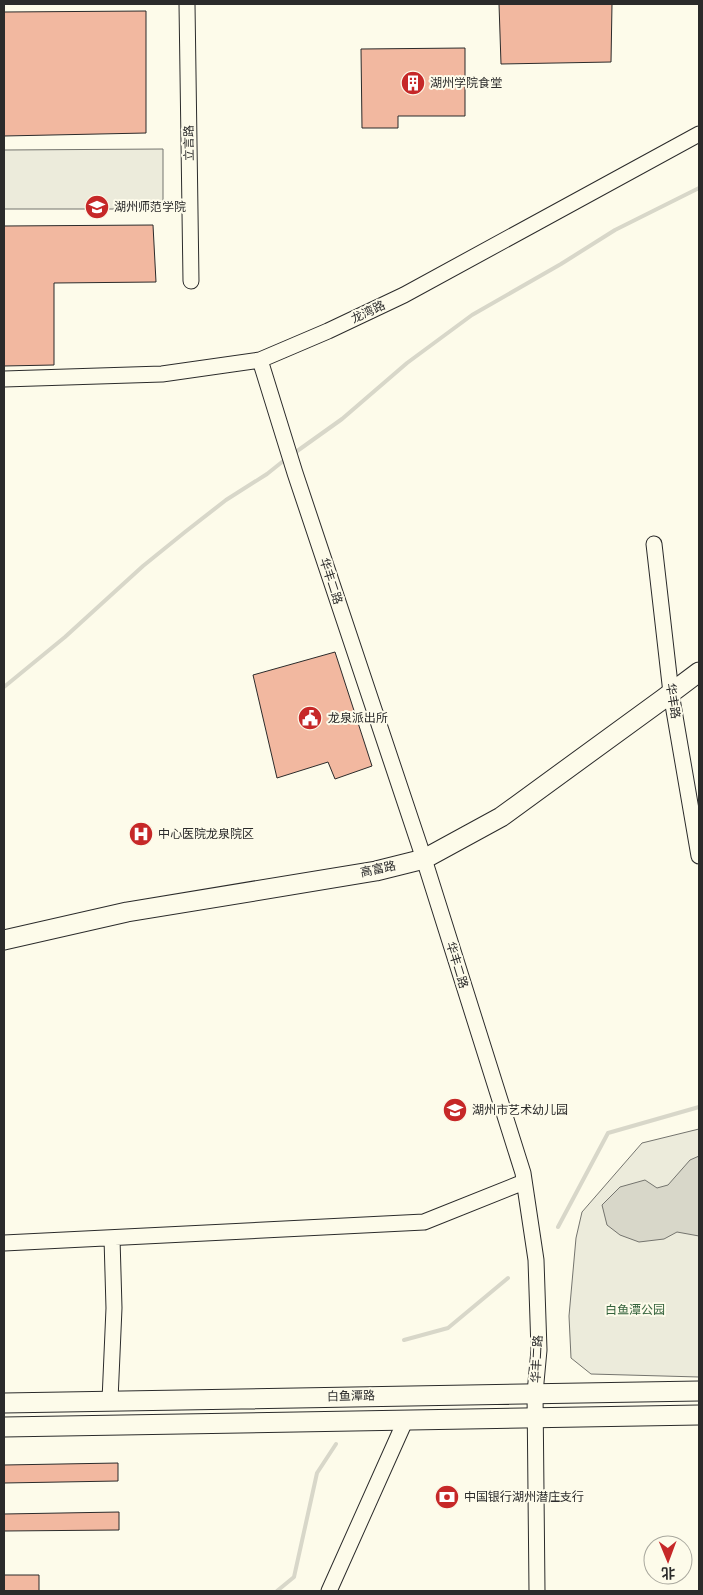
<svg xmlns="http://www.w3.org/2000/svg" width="703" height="1595" font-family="'Nunito Sans','Noto Sans SC',sans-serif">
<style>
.green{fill:#ecebdb;stroke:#74746e}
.water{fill:#d8d7c9;stroke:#74746e}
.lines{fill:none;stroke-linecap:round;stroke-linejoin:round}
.stream{stroke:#d8d7c9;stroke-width:4}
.building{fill:#f2b8a0;stroke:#2b2b2b}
.minor-casing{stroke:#2b2b2b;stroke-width:17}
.major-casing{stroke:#2b2b2b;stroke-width:21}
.minor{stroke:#fdfbea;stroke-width:15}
.major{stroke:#fdfbea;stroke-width:19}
.labels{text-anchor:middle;stroke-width:4;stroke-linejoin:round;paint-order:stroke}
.poi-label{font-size:12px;fill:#2b2b2b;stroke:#fdfbea;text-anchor:start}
.street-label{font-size:12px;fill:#2b2b2b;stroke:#fdfbea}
.park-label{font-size:12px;fill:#34623c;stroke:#fdfbea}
</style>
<rect width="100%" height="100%" fill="#fdfbea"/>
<path class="green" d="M163,149V209H4V150Z
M699,1129V1377L591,1374L571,1358L569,1316L576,1238L582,1212L642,1143Z"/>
<path class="water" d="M699,1156V1236L677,1232L664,1239L639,1242L620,1235L607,1225L602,1205L620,1187L645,1180L657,1188L668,1185L690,1160Z"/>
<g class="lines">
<path class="stream" d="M293,454L342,419L407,363L472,315L561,264L615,230L699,188
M4,687L65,637L143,566L185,532L226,500L267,474L287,458
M558,1227L608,1133L699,1107
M404,1340L448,1328L508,1278
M277,1591L294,1577L317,1473L336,1444"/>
</g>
<path class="building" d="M499,4H612L611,62L501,64Z
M146,11V133L4,136V12Z
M465,48V116H398V128H362L361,49Z
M153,225L156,282L54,283V365L4,366V226Z
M335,652L372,766L335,779L328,762L277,778L253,675Z
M118,1463V1481L4,1483V1465Z
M119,1512V1530L4,1531V1514Z
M4,1575H39V1591H4Z"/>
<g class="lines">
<g class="minor-casing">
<path id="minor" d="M187,4L191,281
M260,360L295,473L424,859L523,1173L536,1260L539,1350L535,1393L537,1591
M4,379L162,374L260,360L328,331L404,295L699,134
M654,544L671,693L699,856
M4,1243L424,1222L524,1182
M110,1400L114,1308L112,1238
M329,1591L406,1419"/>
</g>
<g class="major-casing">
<path id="major" d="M4,940L127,912L376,871L424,859L501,817L663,699L699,672
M4,1403L699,1391
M4,1427L699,1415"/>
</g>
<use href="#minor" class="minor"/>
<use href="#major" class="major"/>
</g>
<defs>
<g id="building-disc" transform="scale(1.25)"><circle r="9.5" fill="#c62828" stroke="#fdfbea"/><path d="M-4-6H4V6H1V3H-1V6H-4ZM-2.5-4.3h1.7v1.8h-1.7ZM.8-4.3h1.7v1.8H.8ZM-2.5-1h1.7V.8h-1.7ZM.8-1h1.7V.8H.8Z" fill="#fff"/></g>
<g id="university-disc" transform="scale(1.25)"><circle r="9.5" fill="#c62828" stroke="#fdfbea"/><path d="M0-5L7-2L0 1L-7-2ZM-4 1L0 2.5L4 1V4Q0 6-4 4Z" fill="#fff"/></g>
<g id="civic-disc" transform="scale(1.25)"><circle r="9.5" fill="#c62828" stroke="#fdfbea"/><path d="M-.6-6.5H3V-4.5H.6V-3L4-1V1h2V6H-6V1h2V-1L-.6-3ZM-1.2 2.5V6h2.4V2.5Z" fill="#fff"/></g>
<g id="hospital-disc" transform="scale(1.25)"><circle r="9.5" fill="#c62828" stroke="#fdfbea"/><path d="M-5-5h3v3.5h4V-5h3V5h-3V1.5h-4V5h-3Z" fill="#fff"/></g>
<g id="school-disc" transform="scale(1.25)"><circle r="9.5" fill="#c62828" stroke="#fdfbea"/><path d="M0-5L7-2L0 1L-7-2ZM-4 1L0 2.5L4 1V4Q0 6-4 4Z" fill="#fff"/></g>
<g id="bank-disc" transform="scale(1.25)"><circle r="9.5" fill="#c62828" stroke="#fdfbea"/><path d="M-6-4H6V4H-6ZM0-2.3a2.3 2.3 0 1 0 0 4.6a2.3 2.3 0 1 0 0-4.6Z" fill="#fff"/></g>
</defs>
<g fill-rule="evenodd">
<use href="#building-disc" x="413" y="83"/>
<use href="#university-disc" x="97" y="207"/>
<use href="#civic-disc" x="310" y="718"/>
<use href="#hospital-disc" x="141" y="834"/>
<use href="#school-disc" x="455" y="1110"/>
<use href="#bank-disc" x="447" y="1497"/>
</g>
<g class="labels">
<g class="poi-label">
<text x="430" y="87">湖州学院食堂</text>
<text x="114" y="211">湖州师范学院</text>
<text x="328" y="722">龙泉派出所</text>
<text x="158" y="838">中心医院龙泉院区</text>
<text x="472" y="1114">湖州市艺术幼儿园</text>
<text x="464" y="1501">中国银行湖州潜庄支行</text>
</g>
<g class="street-label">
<text transform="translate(189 143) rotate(-91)" y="4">立言路</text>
<text transform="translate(368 312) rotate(-25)" y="4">龙湾路</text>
<text transform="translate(331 581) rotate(72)" y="4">华丰二路</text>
<text transform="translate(673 701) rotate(81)" y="4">华丰路</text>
<text transform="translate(378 869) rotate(-12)" y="4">高富路</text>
<text transform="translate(457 965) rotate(73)" y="4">华丰二路</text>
<text transform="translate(537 1359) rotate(-87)" y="4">华丰二路</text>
<text transform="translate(351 1396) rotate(-1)" y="4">白鱼潭路</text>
</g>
<g class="park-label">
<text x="635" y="1314">白鱼潭公园</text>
</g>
</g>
<rect width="703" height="1595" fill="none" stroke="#2b2b2b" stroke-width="10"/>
<g transform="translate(668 1560) rotate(179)"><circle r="24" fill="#fdfbea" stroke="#a9a89e"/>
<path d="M0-4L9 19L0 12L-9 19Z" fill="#c62828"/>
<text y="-8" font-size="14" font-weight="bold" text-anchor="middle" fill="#2b2b2b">北</text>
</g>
</svg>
